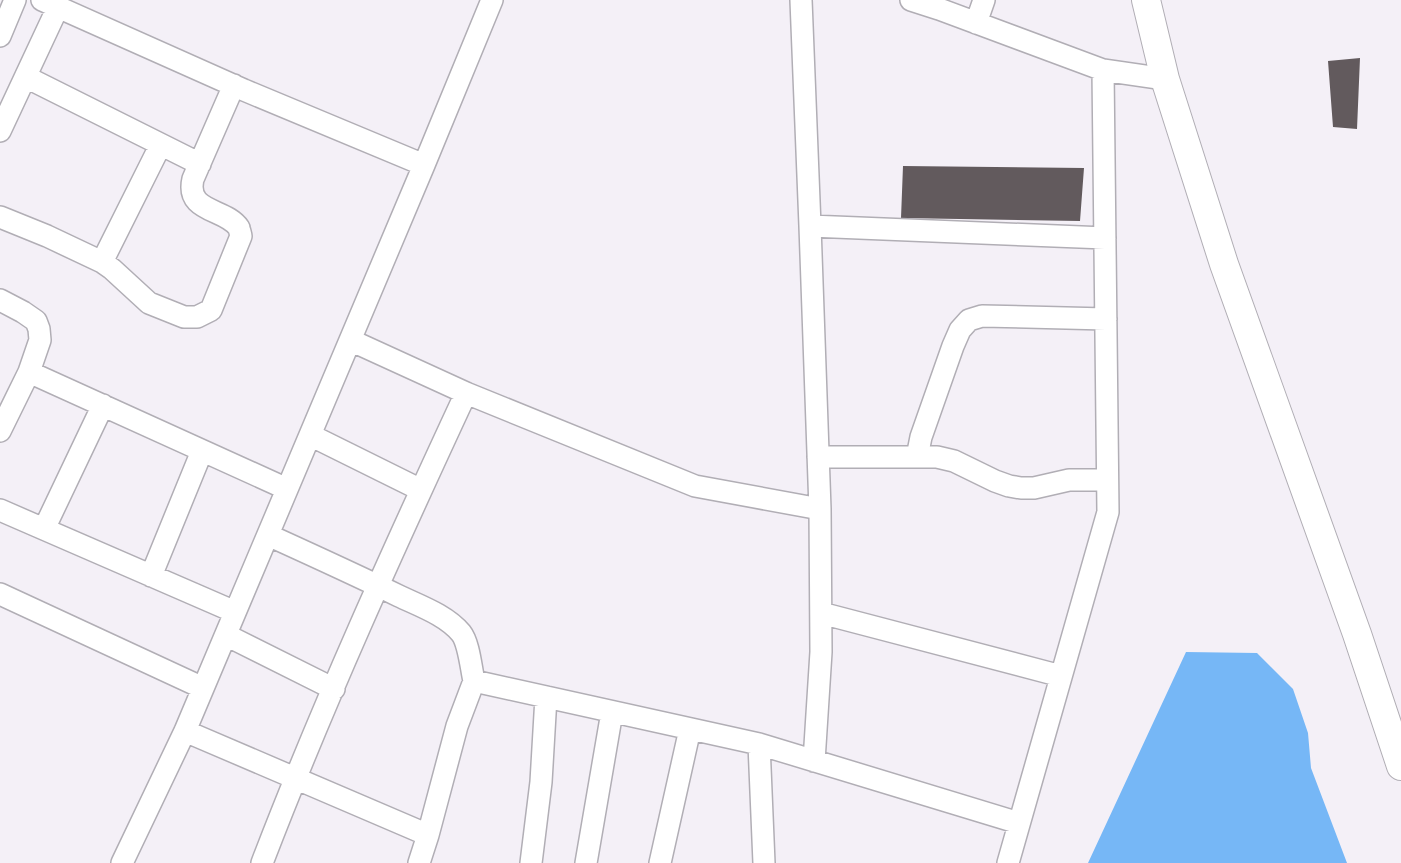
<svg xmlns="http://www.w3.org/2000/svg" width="1401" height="863" font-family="Figtree,sans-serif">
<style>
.water{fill:#76b7f6}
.building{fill:#625a5d}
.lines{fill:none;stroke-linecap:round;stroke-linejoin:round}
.minor-casing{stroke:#b1aeb5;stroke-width:24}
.secondary-casing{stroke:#b1aeb5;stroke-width:30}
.minor{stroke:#fff;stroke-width:21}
.secondary{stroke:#fff;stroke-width:28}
</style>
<rect width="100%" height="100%" fill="#f4f0f7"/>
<path class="water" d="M1186,652L1257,653L1293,689L1308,733L1311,768L1347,863H1088Z"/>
<path class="building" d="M1360,58L1357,129L1333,127L1328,61Z
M903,166L1084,168L1080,221L901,218Z"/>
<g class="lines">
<g class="minor-casing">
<path id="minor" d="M42,0L244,90L424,165
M801,0L810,226L820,509L821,652L814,761
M911,0L939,9L1103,70L1165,79
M976,23L984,0
M0,36L15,0
M26,77L200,164
M0,131L58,7
M0,217L47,236L102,262L112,269L149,303L184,317H197L211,310L241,236C241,235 239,229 239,228C226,208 185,213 193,179L234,85
M810,226L1105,238
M102,262L160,146
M0,300L23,312L36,321L39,329L40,340L29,372L0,431
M350,340L466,393L695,486L820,509
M29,372L287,489
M310,435L421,490
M818,457H937L954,461L995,481L1009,486L1021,488H1034L1069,480H1107
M917,457L921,437L953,346L960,330L969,320L982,316L1106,319
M0,510L235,612
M44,529L103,405
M268,535C312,555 356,575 399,596C420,606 446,615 461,633C469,643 471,668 474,681
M151,576L202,451
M0,594L203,688
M821,613L1061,676
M226,635L334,689
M185,731L428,835
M759,744L764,863
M122,863L185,731L424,165L492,0
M262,863C323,704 394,548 466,393
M419,863L428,835L457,726L474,681L759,744L1019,823
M531,863L541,782L546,697
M586,863L612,712
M660,863L690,729
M1008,863L1108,512L1103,70"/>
</g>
<g class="secondary-casing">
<path id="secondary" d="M1146,0L1165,79L1224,264L1357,634L1401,766"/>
</g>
<use href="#minor" class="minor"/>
<use href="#secondary" class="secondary"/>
</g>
</svg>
